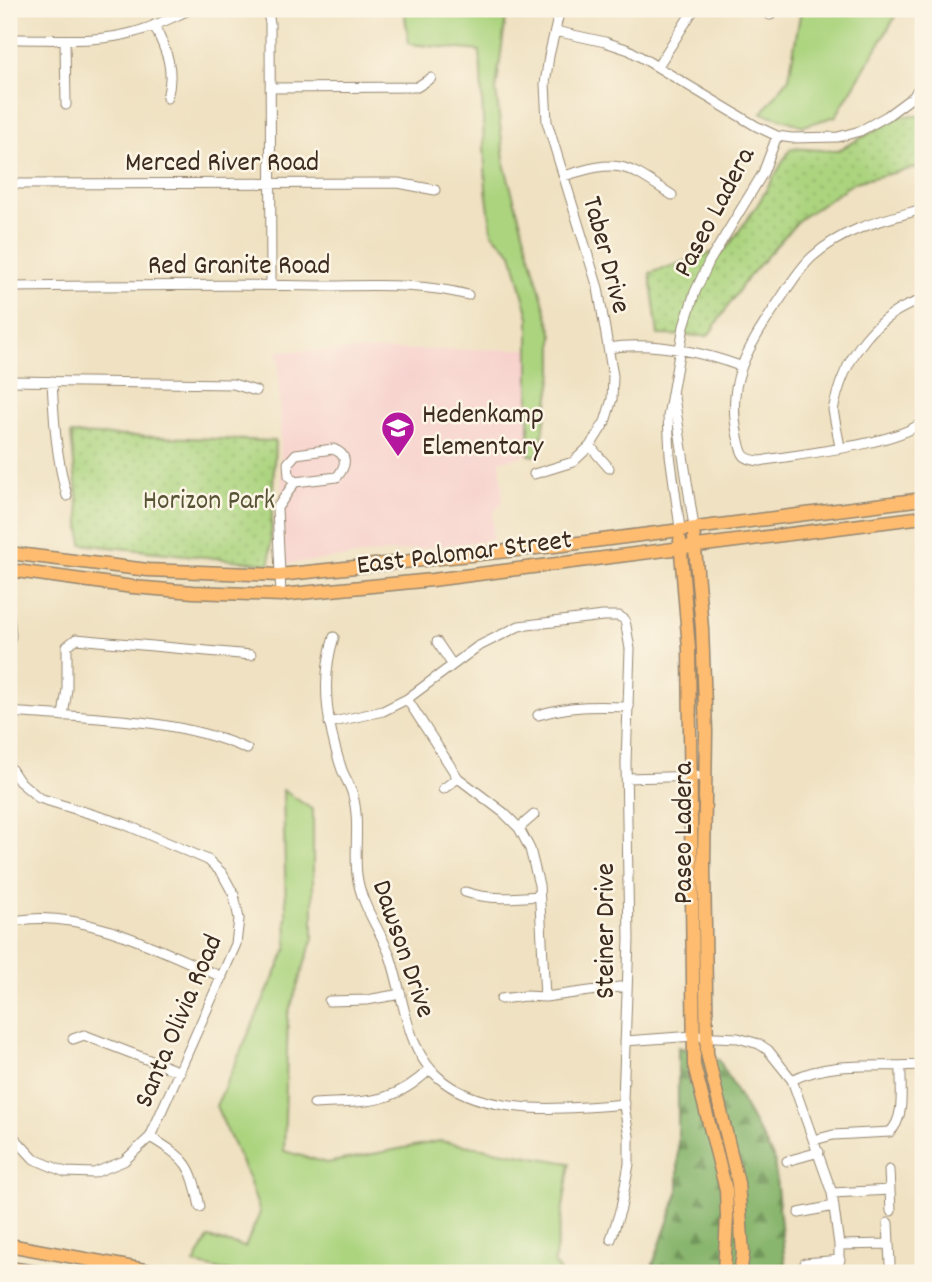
<svg xmlns="http://www.w3.org/2000/svg" width="932" height="1282" font-family="Dekko,sans-serif">
<style>
.built{fill:#f7d0cc}
.grass{fill:#acd47f;stroke:#747f4e;stroke-width:2}
.forest{fill:url(#forest-firs);stroke:#627046;stroke-width:2}
.park{fill:url(#park-dots);stroke:#747f4e;stroke-width:2}
.lines{fill:none;stroke-linecap:round;stroke-linejoin:round}
.minor-casing{stroke:#958670;stroke-width:11}
.major-casing{stroke:#958670;stroke-width:15}
.minor{stroke:#fff;stroke-width:9}
.major{stroke:#febc70;stroke-width:12}
.labels{text-anchor:middle;stroke-width:5;stroke-linejoin:round;paint-order:stroke}
.street-label{font-size:28px;fill:#3b2a1e;stroke:#fcf5e5}
.poi-label{font-size:28px;fill:#3b2a1e;stroke:#fcf5e5;text-anchor:start}
.park-label{font-size:28px;fill:#575436;stroke:#fcf5e5}
</style>
<defs>
<pattern id="forest-firs" width="22" height="20" patternUnits="userSpaceOnUse" patternTransform="scale(1.75)"><rect width="22" height="20" fill="#89b66e"/><path d="M5 1l3.5 6h-7zM16 11l3.5 6h-7z" fill="#71945a"/></pattern>
<pattern id="park-dots" width="8" height="8" patternUnits="userSpaceOnUse" patternTransform="scale(1.75)"><rect width="8" height="8" fill="#acd47f"/><path d="M2 2h.1M6 6h.1" fill="none" stroke="#95b66d" stroke-width="1.8" stroke-linecap="round"/></pattern>
</defs>
<rect width="100%" height="100%" fill="#fcf5e5"/>
<filter id="ink" filterUnits="userSpaceOnUse"><feTurbulence type="fractalNoise" baseFrequency=".0143" numOctaves="2"/><feDisplacementMap in="SourceGraphic" scale="14" xChannelSelector="R" yChannelSelector="G"/><feConvolveMatrix kernelMatrix="1 2 1 2 8 2 1 2 1" color-interpolation-filters="sRGB"/></filter>
<filter id="wash" filterUnits="userSpaceOnUse"><feTurbulence type="fractalNoise" baseFrequency=".00686" numOctaves="4" result="noise"/><feDisplacementMap in="SourceGraphic" scale="28" xChannelSelector="R" yChannelSelector="G"/><feGaussianBlur stdDeviation="1.57" result="paint"/><feColorMatrix in="noise" values="0 0 0 0 0 0 0 0 0 0 0 0 0 0 0 0 0 1.4 0 .05"/><feComposite in="paint" operator="in"/></filter>
<g filter="url(#wash)">
<rect width="100%" height="100%" fill="#efe1c1"/>
<path class="built" d="M528,349L529,455L500,461L503,501L493,513V540L284,564L278,351Z"/>
<path class="grass" d="M404,9H507L496,90L505,167L553,336V373L539,456L529,455V317L512,253L492,233L486,189L480,51L409,44Z
M801,9H900L836,116L804,126L762,113L789,78Z
M283,790L313,810V938L288,1015L284,1151L327,1163L440,1141L570,1163L554,1263L561,1273H328L310,1268L304,1273H236L194,1264L208,1238L245,1247L260,1213L248,1177L216,1106L287,948Z"/>
<path class="forest" d="M678,1047L719,1060L774,1159L786,1273H650L678,1193Z"/>
<path class="park" d="M901,116H923V166L855,182L800,219L745,281L708,336L658,335L650,273L727,248L758,204L791,148L837,151Z
M71,434L275,441L270,564L82,544Z"/>
</g>
<g filter="url(#ink)">
<g class="lines">
<g class="minor-casing">
<path id="minor" d="M267,9L270,23L271,285
M759,9L770,15
M154,25C167,52 175,69 167,98
M555,31L605,42L629,50L756,126L777,136L792,138L838,137L860,131L887,116L914,96L923,80
M9,39C51,38 94,44 135,32C154,27 173,17 191,9
M65,40L66,105
M658,66L694,9
M270,88L417,87L431,78
M564,176C621,158 624,164 672,195
M9,184L398,183L435,190
M923,209C883,220 844,228 812,257C798,270 788,288 777,304C748,348 725,382 738,437C742,454 741,459 760,461C799,454 894,445 923,422
M9,287C112,286 216,284 319,286C368,286 420,282 468,295
M608,348C653,341 698,351 740,366
M9,381L233,384L256,391
M52,381C54,420 56,457 67,496
M674,397L694,527
M590,446L609,468
M840,447L833,410L835,402C846,356 876,313 923,300
M333,449C349,455 346,466 337,477L295,482L289,476L288,463L296,454Z
M9,461V471
M534,474L573,462L590,446L605,422L612,399L613,376L598,288L547,122L545,84L549,56L560,9
M680,528L670,455L668,416L684,326L695,292L709,262L763,173L777,136
M281,595L277,508L295,482
M9,615L11,636L9,644
M334,637C320,680 327,725 341,767C344,777 351,786 353,796C360,821 354,850 357,875C361,905 378,926 389,953C405,997 404,1052 444,1082C491,1117 570,1109 625,1104
M437,642L452,664
M9,662V663
M407,699L458,778L504,813L519,828L530,849L539,885L545,997
M9,712C85,718 177,717 247,749
M538,715C569,705 597,706 629,707
M63,716L67,689V646L76,639L251,655
M329,723L383,711L407,699L477,647L519,626L603,616H619L625,620L630,649L626,762L629,940L623,1100L629,1136V1164L621,1208L611,1239
M9,766L19,781L39,798L124,824L208,860L222,873L234,895L239,919L236,944L150,1137L124,1161L94,1173L65,1172L34,1159L9,1132
M626,778L705,776
M443,789L458,778
M519,828L534,815
M465,892C489,900 514,898 539,896
M21,920C86,910 163,952 222,977
M501,999L525,996L545,997L627,986
M329,1001L367,1000L401,994
M73,1039L84,1035L180,1072
M625,1041L694,1036L738,1038L759,1044L768,1050L792,1080L832,1193L839,1245V1273
M792,1080C831,1060 880,1068 922,1065
M314,1104C364,1101 392,1106 430,1069
M150,1137C188,1160 191,1164 200,1207
M814,1140L833,1135L890,1132C906,1117 900,1087 901,1066
M787,1161L819,1152
M889,1170L891,1211
M832,1193L890,1190
M799,1213L834,1206
M888,1223L890,1264
M839,1245L889,1244
M805,1263L840,1260"/>
</g>
<g class="major-casing">
<path id="major" d="M694,537L702,628L706,731L704,864L707,1053L738,1183L743,1254L740,1273
M680,540L689,649L694,1065L726,1190L727,1217L724,1273
M9,553L148,570L279,575L555,546L923,499
M9,570L133,587L193,592L281,595L432,580L923,517
M9,1245L161,1273
M9,1268L43,1273"/>
</g>
<use href="#minor" class="minor"/>
<use href="#major" class="major"/>
</g>
</g>
<defs>
<g id="school-pin" transform="scale(1.75)"><path d="M0 17L-7.5 6A9.5 9.5 0 1 1 7.5 6Z" fill="#b5179e" stroke="#fcf5e5"/><path d="M0-5L7-2L0 1L-7-2ZM-4 1L0 2.5L4 1V4Q0 6-4 4Z" fill="#fff"/></g>
</defs>
<g fill-rule="evenodd">
<use href="#school-pin" x="398" y="428"/>
</g>
<g class="labels">
<g class="street-label">
<text x="222" y="170">Merced River Road</text>
<text transform="translate(712 211) rotate(-62)" y="10">Paseo Ladera</text>
<text transform="translate(609 254) rotate(75)" y="10">Taber Drive</text>
<text x="239" y="273">Red Granite Road</text>
<text transform="translate(464 550) rotate(-7)" y="10">East Palomar Street</text>
<text transform="translate(681 833) rotate(-90)" y="10">Paseo Ladera</text>
<text transform="translate(603 931) rotate(-90)" y="10">Steiner Drive</text>
<text transform="translate(406 948) rotate(71)" y="10">Dawson Drive</text>
<text transform="translate(176 1020) rotate(-67)" y="10">Santa Olivia Road</text>
</g>
<g class="poi-label">
<text x="422" y="422">Hedenkamp<tspan x="422" dy="32">Elementary</tspan></text>
</g>
<g class="park-label">
<text x="209" y="508">Horizon Park</text>
</g>
</g>
<rect width="932" height="1282" fill="none" stroke="#fcf5e5" stroke-width="35"/>
</svg>
